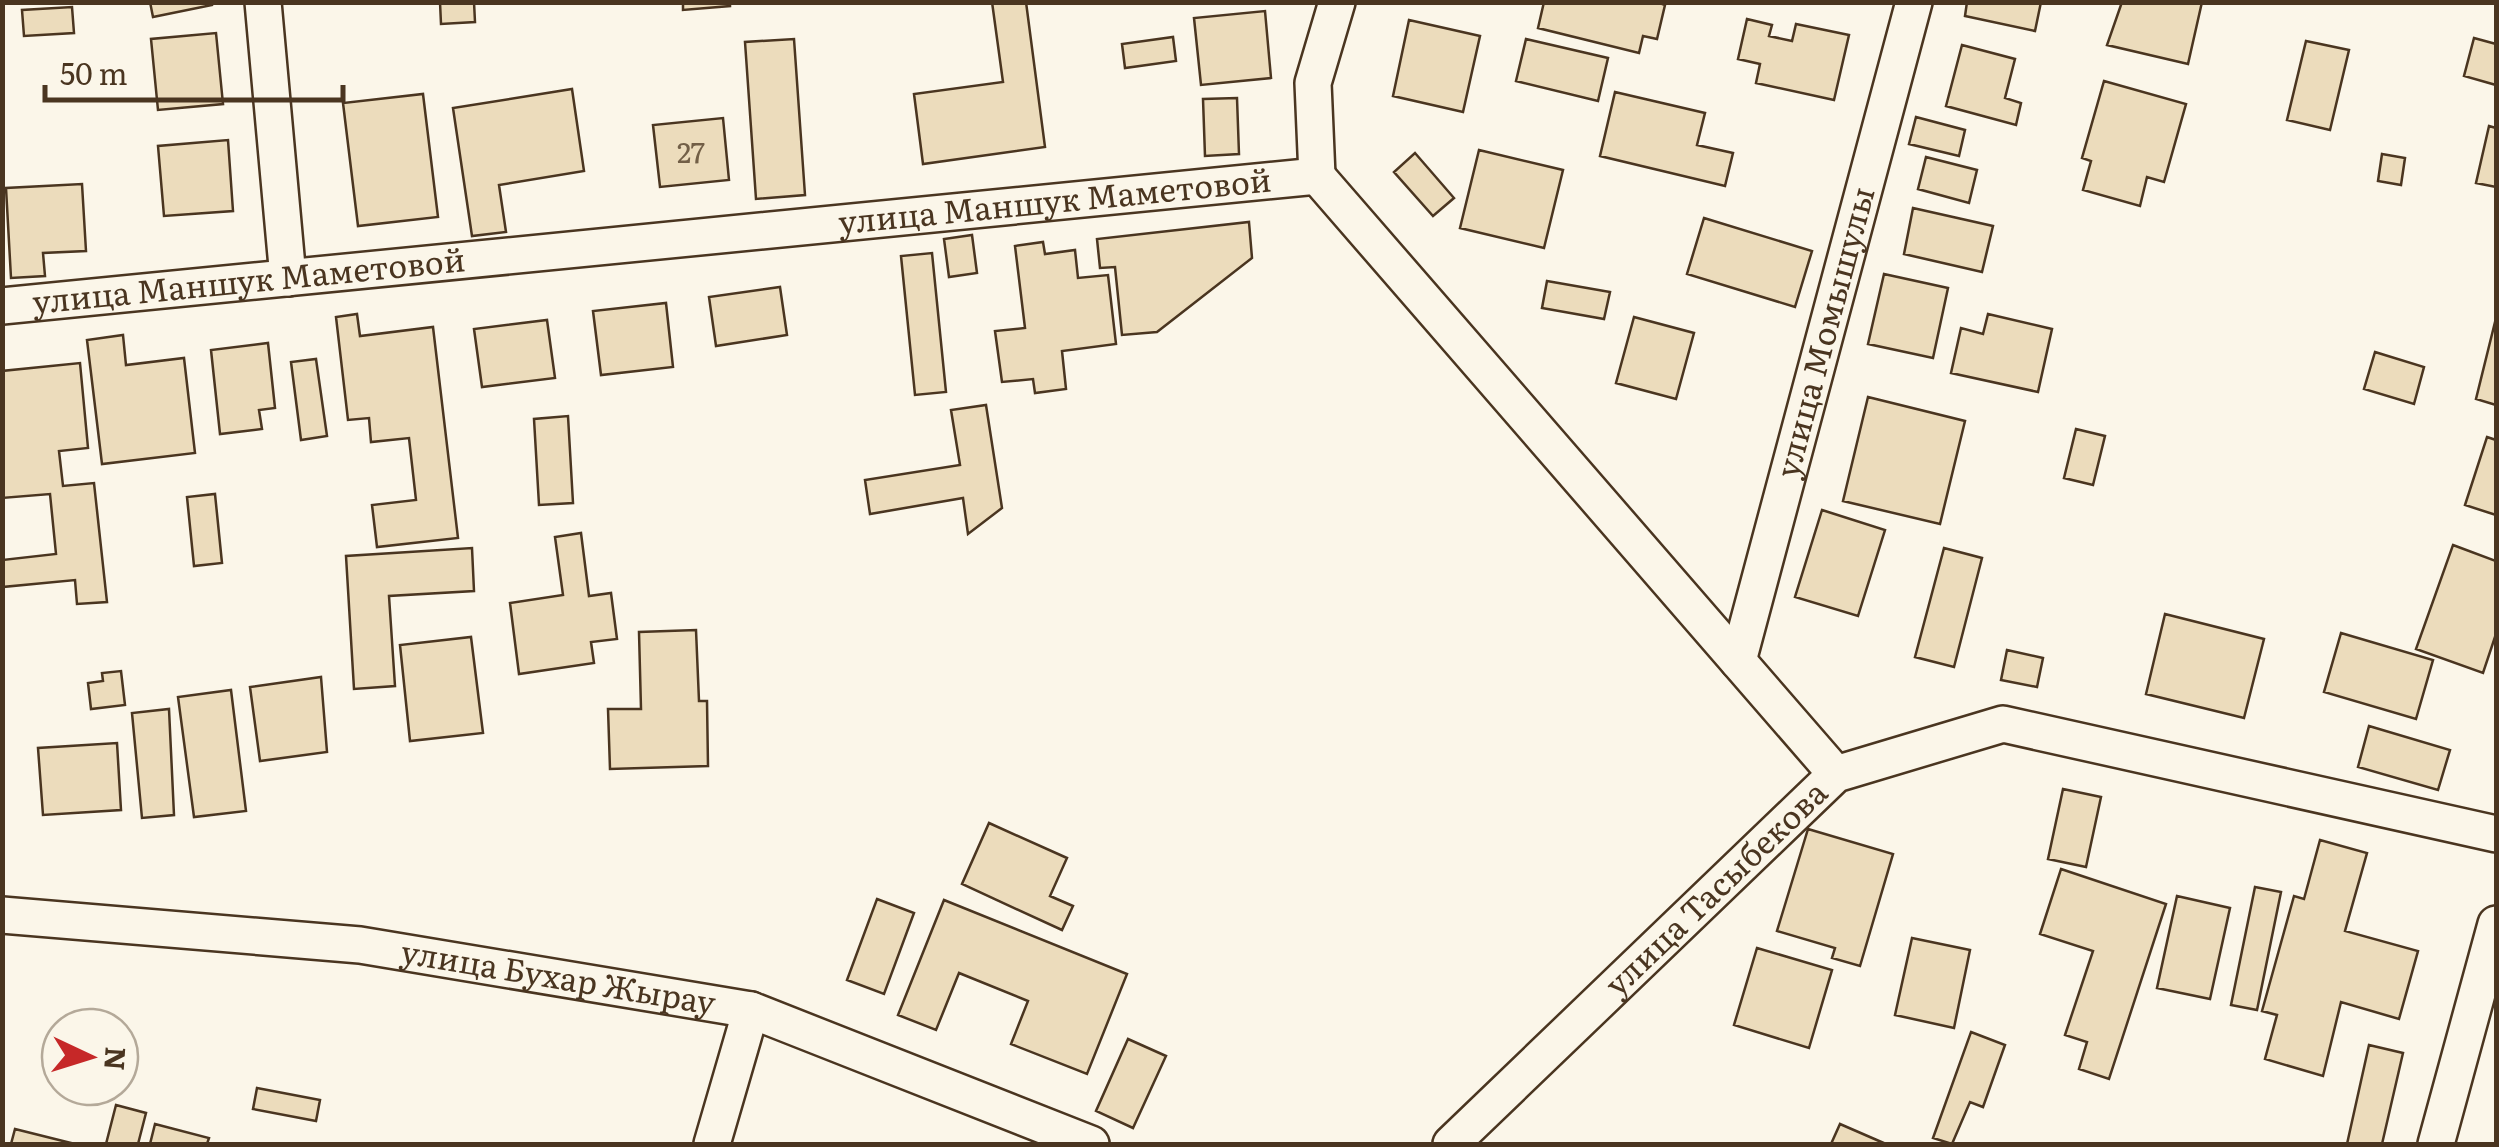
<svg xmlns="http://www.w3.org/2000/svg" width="2499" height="1147" font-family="Literata,serif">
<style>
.building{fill:#ecdcbc;stroke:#4a3520;stroke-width:2.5}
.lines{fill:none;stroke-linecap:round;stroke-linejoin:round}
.street-casing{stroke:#4a3520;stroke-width:40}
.street{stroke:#fbf6e9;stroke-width:35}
.labels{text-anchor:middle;stroke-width:8;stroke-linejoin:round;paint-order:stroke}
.number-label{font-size:28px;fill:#725f47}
.street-label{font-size:32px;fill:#4a3520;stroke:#fbf6e9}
</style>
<rect width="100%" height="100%" fill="#fbf6e9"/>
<path class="building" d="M150,2H212V5L153,17Z
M440,2H474L475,22L441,24Z
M683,2H730V6L683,10Z
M992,2H1026L1045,147L923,164L914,94L1003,82Z
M1544,2H1657L1665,5L1657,39L1643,36L1639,53L1538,28Z
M1967,2H2041L2035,31L1965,16Z
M2122,2H2202L2188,64L2107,45Z
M72,7L74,33L24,36L22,10Z
M1265,11L1271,78L1201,85L1194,18Z
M1747,19L1772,25L1769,36L1792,41L1796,24L1849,35L1834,100L1756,83L1760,64L1738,59Z
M1409,20L1480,36L1463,112L1393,96Z
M216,33L223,104L158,110L151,39Z
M1173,37L1176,61L1125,68L1122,44Z
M2474,38L2496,44V85L2464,76Z
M794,39L805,195L756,199L745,42Z
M1526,39L1608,58L1598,101L1516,81Z
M2306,41L2349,50L2330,130L2287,120Z
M1962,45L2015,59L2005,98L2021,103L2016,125L1946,106Z
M2104,81L2186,104L2164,182L2147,177L2140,206L2083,190L2091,161L2082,158Z
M572,89L584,171L499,185L506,232L472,236L453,108Z
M1615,92L1705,113L1697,145L1733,153L1725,186L1600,156Z
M423,94L438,217L358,226L343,103Z
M1237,98L1239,154L1205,156L1203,99Z
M1916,117L1965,130L1959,156L1909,144Z
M723,118L729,180L660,187L653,125Z
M2489,126L2496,128V187L2476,183Z
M228,140L233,211L164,216L158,146Z
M1479,150L1563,170L1544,248L1460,228Z
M1415,153L1454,198L1433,216L1394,172Z
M2382,154L2405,158L2401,185L2378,181Z
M1926,157L1977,170L1969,203L1918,189Z
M82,184L86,251L43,253L45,276L11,278L6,188Z
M1913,208L1993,226L1982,272L1904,254Z
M1704,218L1812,251L1795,307L1687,274Z
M1249,222L1252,258L1157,332L1122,335L1115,267L1100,268L1097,239Z
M972,235L977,273L949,277L944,239Z
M1043,242L1045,254L1075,250L1078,278L1108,275L1116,344L1062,351L1066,389L1035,393L1033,379L1002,382L995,331L1025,328L1015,246Z
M932,253L946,392L915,395L901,256Z
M1884,274L1948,288L1933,358L1868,344Z
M1547,281L1610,292L1604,319L1542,308Z
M780,287L787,335L716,346L709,297Z
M666,303L673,367L601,375L593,311Z
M357,314L360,336L433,327L458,538L377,547L372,505L416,500L409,438L371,442L369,418L348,420L336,317Z
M1988,314L2052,329L2038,392L1951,373L1961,328L1983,334Z
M1634,317L1694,333L1676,399L1616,383Z
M2496,318V405L2476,399Z
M547,320L555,378L482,387L474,329Z
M123,335L126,365L184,358L195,453L102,464L87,340Z
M268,343L275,408L259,410L262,429L220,434L211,350Z
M2375,352L2424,367L2414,404L2364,389Z
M316,359L327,436L301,440L291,362Z
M80,363L88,448L59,451L63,486L94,483L107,602L77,604L75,580L2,587V560L56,554L50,494L2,498V371Z
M1868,397L1965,421L1940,524L1843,501Z
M986,405L1002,508L968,534L963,498L870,514L865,480L960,465L951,410Z
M568,416L573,503L539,505L534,419Z
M2076,429L2105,436L2093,485L2064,478Z
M2487,437L2496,440V515L2465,505Z
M215,494L222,563L194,566L187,497Z
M1822,510L1885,530L1858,616L1795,597Z
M581,533L589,596L611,593L617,639L591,642L594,663L519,674L510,603L563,595L555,537Z
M2453,545L2496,561V634L2483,673L2416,649Z
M472,548L474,591L389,596L395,686L354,689L346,556Z
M1944,548L1982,558L1954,667L1915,657Z
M2165,614L2264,639L2244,718L2146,694Z
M696,630L699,701H707L708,766L610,769L608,709H641L639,632Z
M2341,633L2433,660L2416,719L2324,692Z
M471,637L483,733L410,741L400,645Z
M2007,650L2043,658L2037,687L2001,680Z
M121,671L125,705L91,709L88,683L103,681L102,673Z
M321,677L327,752L260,761L250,687Z
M231,690L246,811L194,817L178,697Z
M169,709L174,815L142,818L132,713Z
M2369,726L2450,750L2438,790L2358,767Z
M117,743L121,810L43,815L38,748Z
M2063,789L2101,797L2086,867L2048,859Z
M989,823L1067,858L1050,896L1073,906L1062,930L962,884Z
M1808,829L1893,854L1860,966L1832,958L1835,948L1777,931Z
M2320,840L2367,853L2345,931L2418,951L2399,1019L2341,1002L2323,1076L2265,1059L2277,1015L2262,1011L2294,896L2304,899Z
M2061,869L2166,904L2109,1079L2079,1069L2087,1042L2065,1035L2093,951L2040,934Z
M2255,887L2281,892L2257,1010L2231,1005Z
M2177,896L2230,908L2210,999L2157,988Z
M877,899L914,913L884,994L847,980Z
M944,900L1127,974L1087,1074L1011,1044L1028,1001L959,973L936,1030L898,1015Z
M1912,938L1970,950L1954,1028L1895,1015Z
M1757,948L1832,970L1809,1048L1734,1025Z
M1971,1032L2005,1045L1983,1107L1970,1102L1952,1144L1933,1138Z
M1128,1039L1166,1056L1133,1128L1096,1111Z
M2369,1045L2403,1053L2382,1144H2347Z
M257,1088L320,1100L316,1121L253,1109Z
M116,1105L146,1113L138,1144H106Z
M155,1124L209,1138L207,1144H150Z
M1840,1124L1886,1144H1831Z
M15,1129L75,1144H11Z"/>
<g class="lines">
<g class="street-casing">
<g id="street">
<path d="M263,2L288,278"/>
<path d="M1317,176L1836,774"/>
<path d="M1317,176L1313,83L1337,2"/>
<path id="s1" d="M2,306L1317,176"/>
<path id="s2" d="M1738,661L1914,2"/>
<path id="s3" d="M2,915L360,945L751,1010L1091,1144"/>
<path d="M712,1144L751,1010"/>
<path id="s4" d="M1451,1144L1836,774L2003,724L2496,834"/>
<path d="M2436,1144L2496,924"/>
</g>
</g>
<use href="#street" class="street"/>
</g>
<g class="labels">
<g class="number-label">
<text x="691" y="163">27</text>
</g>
<g class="street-label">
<text dy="11" stroke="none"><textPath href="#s1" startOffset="1058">улица Маншук Маметовой</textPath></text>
<text dy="11" stroke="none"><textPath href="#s1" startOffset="248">улица Маншук Маметовой</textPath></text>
<text dy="11" stroke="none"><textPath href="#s2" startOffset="340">улица Момышулы</textPath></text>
<text dy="11" stroke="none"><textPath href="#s4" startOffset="368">улица Тасыбекова</textPath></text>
<text dy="11" stroke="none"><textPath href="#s3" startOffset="560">улица Бухар Жырау</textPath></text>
</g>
</g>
<rect width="2499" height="1147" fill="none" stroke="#4a3520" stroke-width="10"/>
<g transform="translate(90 1057) rotate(94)"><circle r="48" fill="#fbf6e9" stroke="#b4a999" stroke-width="2.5"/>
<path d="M0-8L18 38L0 25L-18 38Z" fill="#c62828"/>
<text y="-15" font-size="28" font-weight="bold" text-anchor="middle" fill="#4a3520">N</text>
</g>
<path d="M45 85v15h298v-15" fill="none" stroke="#4a3520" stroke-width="5"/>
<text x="60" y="85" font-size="30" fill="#4a3520" stroke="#fbf6e9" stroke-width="8" paint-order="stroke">50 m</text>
</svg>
